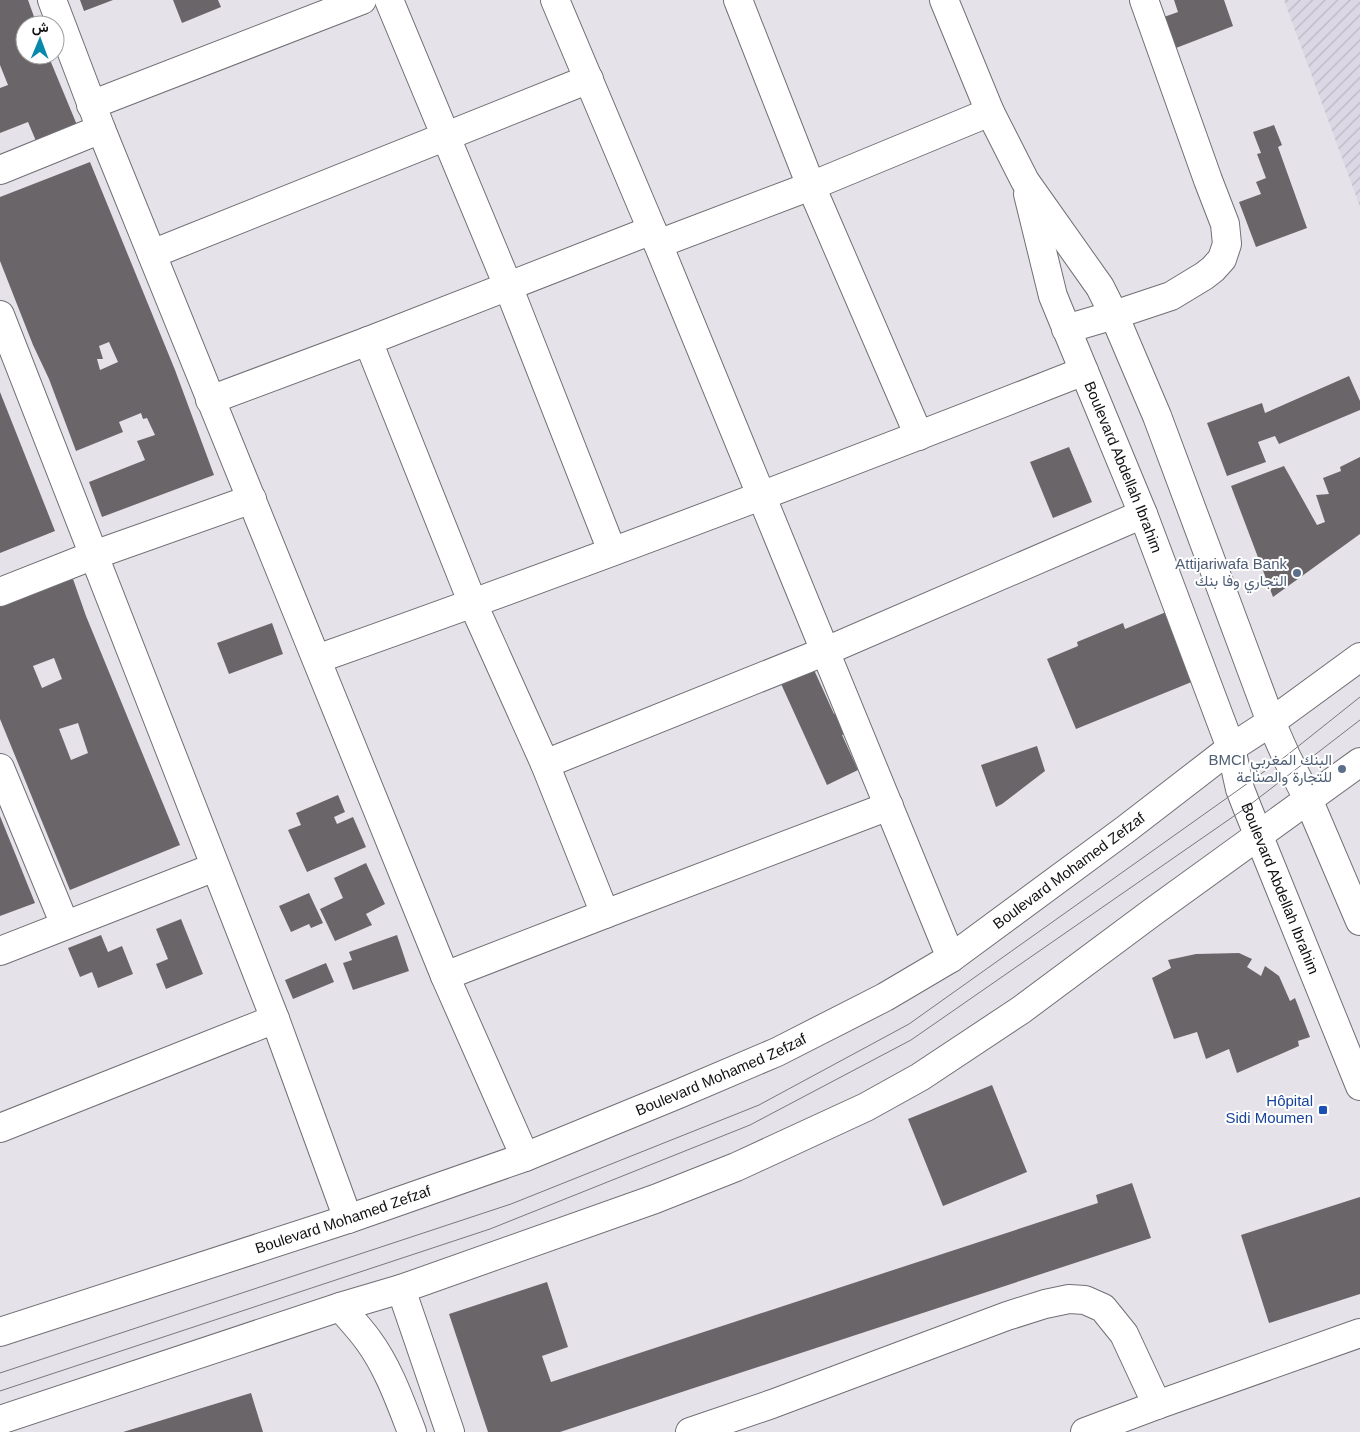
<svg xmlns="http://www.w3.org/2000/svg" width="1360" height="1432" font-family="Helvetica,Vazirmatn,sans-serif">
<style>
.industrial{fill:url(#industrial-furrows)}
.building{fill:#6a6568;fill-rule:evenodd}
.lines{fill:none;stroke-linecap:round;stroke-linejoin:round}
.minor-casing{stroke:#716f75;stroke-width:30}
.major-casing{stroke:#716f75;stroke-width:30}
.minor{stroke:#fff;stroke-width:28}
.major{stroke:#fff;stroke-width:28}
.tram{stroke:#79787c;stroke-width:1}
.service-dot{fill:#5c6f8a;stroke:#fff;stroke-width:2}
.transit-dot{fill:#1a4fb4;stroke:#fff;stroke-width:2}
.labels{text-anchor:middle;stroke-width:4;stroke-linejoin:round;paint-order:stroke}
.street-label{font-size:15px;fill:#111012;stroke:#fff}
.service-label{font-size:15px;fill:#4e5e75;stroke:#fff;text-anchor:end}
.transit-label{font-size:15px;fill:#164399;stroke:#fff;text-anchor:end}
</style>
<defs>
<pattern id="industrial-furrows" width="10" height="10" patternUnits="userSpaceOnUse" patternTransform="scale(1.25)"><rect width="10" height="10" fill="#dbd7e4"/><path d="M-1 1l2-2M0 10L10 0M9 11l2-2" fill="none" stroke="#bbb8c3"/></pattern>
</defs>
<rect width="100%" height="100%" fill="#e5e3e9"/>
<path class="industrial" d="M1284,0H1360V207Z"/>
<path class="building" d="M0,0H28L37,25H25V55H48L77,125L36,141L28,122L0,133V88L8,85L0,65Z
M80,0H113L84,11Z
M173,0H218L221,7L182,23Z
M1174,0H1224L1233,26L1176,48L1164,17L1178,12Z
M1274,125L1282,145L1278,147L1307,228L1256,247L1239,202L1261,194L1256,182L1266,178L1257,154L1261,153L1253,132Z
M90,162L175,370L214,475L102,517L89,482L145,460L137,441L155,435L147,418L143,419L141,413L119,422L123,432L76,451L49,379L33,345L0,261V197ZM109,342L118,362L100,370L97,359H103L99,346Z
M1349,376L1360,401V410L1279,444L1275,436L1258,442L1266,462L1227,476L1207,423L1262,403L1265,413Z
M0,392L55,531L0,553Z
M1069,447L1092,502L1053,518L1030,462Z
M1360,457V534L1273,597L1231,486L1284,466L1317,525L1325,522L1316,495L1329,494L1323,478L1341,471L1340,467Z
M73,579L86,616L180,845L70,890L0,719V605ZM54,658L62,679L42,688L33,666ZM78,723L88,753L71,760L59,729Z
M1171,610L1199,679L1076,729L1047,659L1078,646L1077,642L1123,623L1125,629Z
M272,623L283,654L229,674L217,643Z
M810,661L834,714L840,711L850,732L842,735L858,770L827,785L777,675Z
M1037,746L1045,771L1002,804L996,807L981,765Z
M338,795L345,812L334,817L337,824L353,817L366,847L307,872L288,830L301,825L296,813Z
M0,816L35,903L0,916Z
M366,863L385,904L366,914L372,925L335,941L320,909L343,898L334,878Z
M309,893L323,923L311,928L309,924L291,932L279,906Z
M181,919L203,974L166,989L156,964L168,959L156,929Z
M101,935L108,952L122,946L133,974L98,988L92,972L80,977L68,948Z
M397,935L409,971L353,990L343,963L352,960L349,952Z
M1239,953L1252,959L1247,967L1261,976L1265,966L1279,976L1290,1001L1295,998L1310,1037L1298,1041L1299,1046L1237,1073L1229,1049L1206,1059L1197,1032L1174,1039L1152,978L1171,968L1168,960L1196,954Z
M326,963L334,982L293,999L285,980Z
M992,1085L1027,1172L943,1206L908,1119Z
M1132,1183L1151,1238L560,1432H488L449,1314L547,1282L568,1347L542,1356L551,1382L1098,1203L1096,1195Z
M1360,1197V1294L1269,1323L1241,1235Z
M251,1393L263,1432H123Z"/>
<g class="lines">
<g class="minor-casing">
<g id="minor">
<path d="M52,0L101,129L445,976L525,1157"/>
<path d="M389,0L508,286L612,551"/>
<path d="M555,0L658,244L951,958"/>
<path d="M738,0L811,186L919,436"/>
<path d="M944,0L990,112L1025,181L1100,287L1114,315L1157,416L1271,722L1286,756L1308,799L1360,921"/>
<path d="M91,105L362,0"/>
<path d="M0,170L101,129"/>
<path id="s1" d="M1028,194L1053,296L1143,514L1231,748L1240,789L1247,807L1360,1086"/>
<path d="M658,244L811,186L990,112"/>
<path d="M152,254L589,79"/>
<path d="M0,315L275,1019L348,1219"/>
<path d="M1066,329L1114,315L1171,296L1204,276L1213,269L1222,259L1227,244L1225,224L1208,180L1144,0"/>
<path d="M368,341L473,604L545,764L605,914L445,976"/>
<path d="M210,400L368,341L652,230"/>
<path d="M0,592L94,555L252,499"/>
<path d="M317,659C574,568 830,471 1084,371"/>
<path d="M545,764L826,651L1143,514"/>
<path d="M0,768L65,925"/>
<path d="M605,914L889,806"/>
<path d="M0,951L215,867"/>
<path d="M0,1128L275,1019"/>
<path d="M401,1289L450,1432"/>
<path d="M340,1307C350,1318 360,1329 368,1340C388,1367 400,1401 412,1432"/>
<path d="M690,1432L772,1404L1007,1316L1045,1304L1069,1299L1085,1300L1103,1308L1124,1334L1157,1405"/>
<path d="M1085,1432L1157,1405L1360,1333"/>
</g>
</g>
<g class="major-casing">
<g id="major">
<path id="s2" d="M0,1332L348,1219L525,1157L676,1095L777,1052L885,997L951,958L1126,829L1231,748L1271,722L1360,657"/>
<path d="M0,1420L340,1307L401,1289L655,1199L736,1167L866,1107L920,1077L1021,1010L1154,911L1360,762"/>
</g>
</g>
<use href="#minor" class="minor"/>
<use href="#major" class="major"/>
<path class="tram" d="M0,1373L511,1204L759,1105L909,1024L1286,756L1360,697
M0,1391L490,1229L750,1125L911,1040L1247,807L1360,720"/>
</g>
<g class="service-dot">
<circle cx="1297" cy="573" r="5"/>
<circle cx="1342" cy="769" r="5"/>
</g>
<rect class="transit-dot" x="1318" y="1105" width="10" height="10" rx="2.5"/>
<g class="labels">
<g class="street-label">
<text dy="5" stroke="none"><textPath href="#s1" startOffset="290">Boulevard Abdellah Ibrahim</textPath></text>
<text dy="5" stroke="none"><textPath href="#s2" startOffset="1171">Boulevard Mohamed Zefzaf</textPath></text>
<text dy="5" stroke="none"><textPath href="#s1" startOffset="740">Boulevard Abdellah Ibrahim</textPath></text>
<text dy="5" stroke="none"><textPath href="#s2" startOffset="766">Boulevard Mohamed Zefzaf</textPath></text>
<text dy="5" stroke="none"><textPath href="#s2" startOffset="361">Boulevard Mohamed Zefzaf</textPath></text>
</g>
<g class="service-label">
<text x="1287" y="569">Attijariwafa Bank<tspan x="1287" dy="17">التجاري وفا بنك</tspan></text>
<text x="1332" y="765">BMCI البنك المغربي<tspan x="1332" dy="17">للتجارة والصناعة</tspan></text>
</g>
<g class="transit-label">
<text x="1313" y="1106">Hôpital<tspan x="1313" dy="17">Sidi Moumen</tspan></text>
</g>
</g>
<g transform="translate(40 40) rotate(1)"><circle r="24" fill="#ffffff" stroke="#a09fa0"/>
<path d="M0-4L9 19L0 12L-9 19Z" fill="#0888ab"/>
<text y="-8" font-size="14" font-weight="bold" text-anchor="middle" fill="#111012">ش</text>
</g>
</svg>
